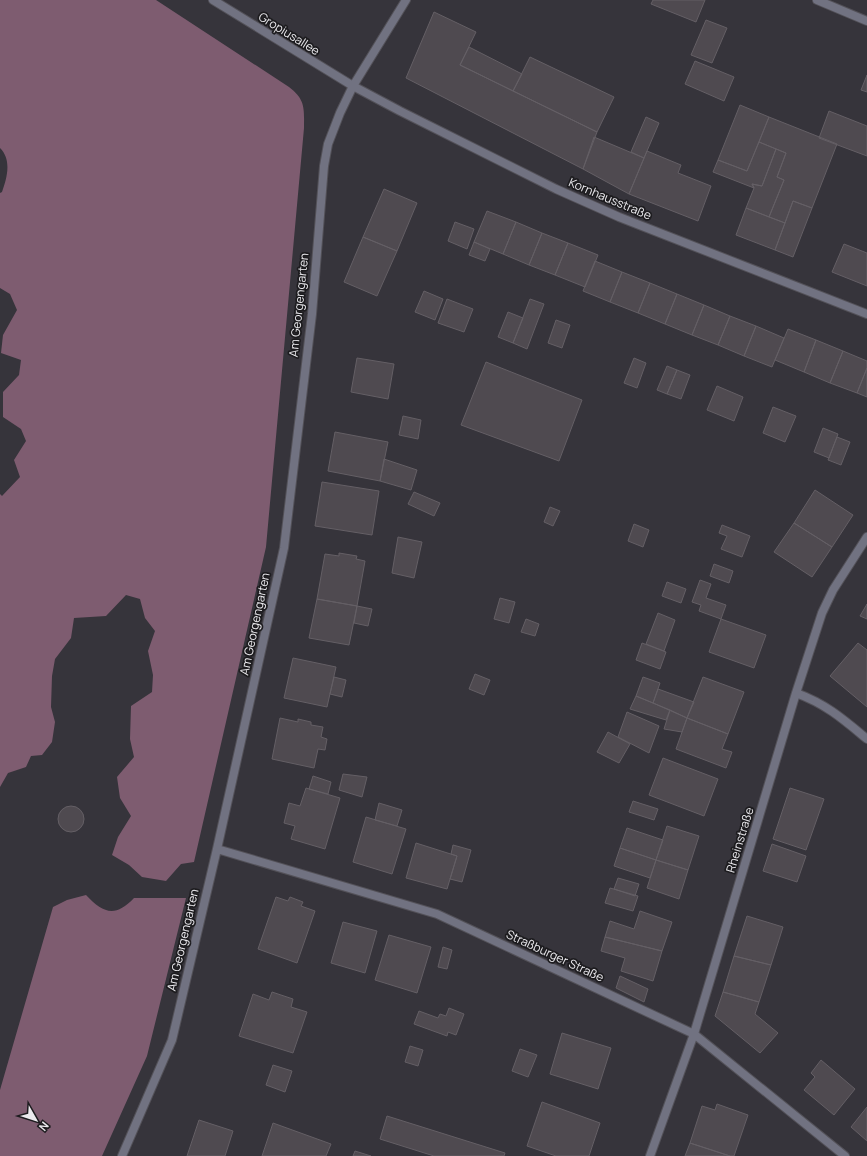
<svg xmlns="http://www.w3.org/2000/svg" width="867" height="1156" font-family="Manrope,sans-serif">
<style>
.forest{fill:#7e5c70}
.building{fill:#4f4a50;stroke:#645f65}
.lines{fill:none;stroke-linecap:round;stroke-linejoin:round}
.street-casing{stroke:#535158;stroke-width:10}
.street{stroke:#717281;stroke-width:8}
.labels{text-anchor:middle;stroke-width:3.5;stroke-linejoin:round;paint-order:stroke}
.street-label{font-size:12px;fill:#ebeaee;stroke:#1d1c1f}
</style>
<rect width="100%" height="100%" fill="#36343b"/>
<path class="forest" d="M0,0H156L289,87C306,100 304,109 304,128L266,547L194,862L181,864L166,881L142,877L129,865L112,855L118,837L131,816L120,798L117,777L134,757L130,739L131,706L152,692L153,675L148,651L155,631L145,618L140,599L126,595L106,616L74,618L71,638L55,659L52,676L51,707L55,722L52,742L42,755L31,756L26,767L8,773L0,787V494L2,496L20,477L14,460L26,441L21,429L3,417V392L19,375L21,360L1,353L3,335L17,310L10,294L0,288V193L2,192C7,178 12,160 0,148Z
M86,895C103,913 115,918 134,898H186L147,1056L102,1156H0V1090L53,907L67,900Z"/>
<path class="building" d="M653,0H705L696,22L651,4Z
M434,12L476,32L460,65L597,132L583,169L406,78Z
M706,20L727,28L712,63L691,55Z
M469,47L522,74L513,91L460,65Z
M530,57L614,97L597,132L513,91Z
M695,61L734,77L724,101L685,84Z
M867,75V92L861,90Z
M740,105L769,117L747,171L718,160Z
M829,111L867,126V156L819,138Z
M646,117L659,123L644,158L631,152Z
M769,117L837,144L812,208L793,201L785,223L769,217L784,180L777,177L786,153L759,142Z
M594,137L644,158L629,194L583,169Z
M759,142L776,149L762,186L752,184L754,188L713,172L718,160L747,171Z
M776,149L786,153L777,177L784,180L769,217L746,208L754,188L752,184L762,186Z
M647,151L681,165L678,173L711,186L698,221L629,194Z
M384,189L417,203L397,251L363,237Z
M793,201L812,208L793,257L775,250Z
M746,208L785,223L775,250L736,235Z
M487,211L516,222L503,254L474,242Z
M455,222L474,229L467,249L448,241Z
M516,222L542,233L529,265L503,254Z
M542,233L568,243L555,275L529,265Z
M363,237L397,251L377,296L344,282Z
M474,242L490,249L485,261L469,255Z
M568,243L598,255L585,287L555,275Z
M844,244L867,253V286L832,272Z
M595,261L622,272L610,302L583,291Z
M622,272L650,283L638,313L610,302Z
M650,283L677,294L665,324L638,313Z
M424,291L443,299L435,320L415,312Z
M677,294L704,305L692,335L665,324Z
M447,299L473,309L464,332L438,323Z
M530,299L544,304L527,349L513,343Z
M704,305L730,316L718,345L692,335Z
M508,312L523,318L513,343L498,337Z
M730,316L756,326L744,356L718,345Z
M556,320L570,325L562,348L548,343Z
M756,326L784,338L772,367L744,356Z
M788,329L816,340L804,372L775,360Z
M816,340L843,351L830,383L804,372Z
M843,351L867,361V368L857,393L830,383Z
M357,358L394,364L388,399L351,392Z
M634,358L646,363L637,388L624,383Z
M486,362L582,400L559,461L461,425Z
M667,366L677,370L667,394L657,390Z
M867,368V397L857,393Z
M677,370L690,375L681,399L667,394Z
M717,386L743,397L734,421L707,410Z
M773,407L796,416L785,442L763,433Z
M403,416L421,420L418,439L399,435Z
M823,428L838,434L829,458L814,452Z
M335,432L388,442L380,481L328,471Z
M837,437L850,442L841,465L828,460Z
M384,459L417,470L411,490L380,481Z
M322,482L379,491L372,535L315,526Z
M815,490L853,515L832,547L794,523Z
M414,492L440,503L434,516L408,504Z
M550,507L560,511L553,526L544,522Z
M794,523L832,547L812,577L774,552Z
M634,524L649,530L643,547L628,541Z
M722,525L750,536L742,557L721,549L727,536L719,533Z
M398,537L422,542L414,578L392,573Z
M339,553L357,556L356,559L365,561L357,606L317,599L325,554L339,556Z
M714,564L733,571L729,583L710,576Z
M700,580L711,584L706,598L726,605L721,619L699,611L701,605L692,602Z
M667,582L686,589L681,603L662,596Z
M500,598L515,602L509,623L494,619Z
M317,599L357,606L349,645L309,638Z
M867,604V619L860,616Z
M357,606L372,609L368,626L354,623Z
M658,613L675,620L664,651L646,644Z
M526,619L539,624L535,636L521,632Z
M721,619L766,635L754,668L709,652Z
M642,643L666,652L660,669L636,660Z
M858,643L867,650V707L830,676Z
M293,658L336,667L327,707L284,698Z
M475,674L490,680L484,695L469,689Z
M334,677L346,680L342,697L330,694Z
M643,677L660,683L653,703L636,696Z
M703,677L744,692L728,734L687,718Z
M658,689L694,702L687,718L653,703Z
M636,696L670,710L666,720L630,709Z
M670,710L687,718L682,732L664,729Z
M627,712L659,726L649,753L618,737Z
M280,718L298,722V719L311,722V725L323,727L321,737L327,739L325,750L318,749L314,768L272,759Z
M687,718L728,734L722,749L732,752L726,768L676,749Z
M608,732L630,744L619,763L597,752Z
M663,758L718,779L704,816L649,795Z
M343,774L367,777L362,797L339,790Z
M313,776L331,782L328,794L309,789Z
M306,788L340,798L325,849L291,839L295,826L284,823L289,803L300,806Z
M790,788L824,799L806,850L773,839Z
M633,801L658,809L654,820L629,812Z
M379,803L402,810L397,826L375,820Z
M58 819a13 13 0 1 1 26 0a13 13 0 1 1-26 0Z
M366,817L406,829L392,874L353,862Z
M667,826L699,836L688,870L656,860Z
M627,828L663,840L656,860L620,848Z
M416,843L457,856L447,889L406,878Z
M772,844L806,856L797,882L763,871Z
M453,845L471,850L462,882L450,879L457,856L451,854Z
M620,848L656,860L650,878L614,866Z
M656,860L688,870L679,899L647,888Z
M618,878L639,884L635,896L614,889Z
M610,888L638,896L633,911L605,903Z
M276,897L288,901L290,897L303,902L301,906L315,911L297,963L258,949Z
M640,911L672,922L662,951L605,937L610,921L634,929Z
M747,916L783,927L771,965L734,956Z
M343,922L377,931L365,973L331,963Z
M389,935L431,947L417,993L375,980Z
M605,937L662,951L653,981L621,971L625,958L601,951Z
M443,947L452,950L447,969L438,967Z
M734,956L771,965L759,1002L723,992Z
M620,976L648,989L644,1002L616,988Z
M272,992L293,999L291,1007L307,1012L293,1053L239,1036L253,994L269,1000Z
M723,992L759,1002L755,1014L778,1033L760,1053L715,1016Z
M449,1008L464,1014L456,1035L448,1032L447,1036L414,1024L419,1011L438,1018L440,1014L446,1016Z
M562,1033L611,1048L598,1089L550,1074Z
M410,1046L423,1050L418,1066L405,1062Z
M520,1049L537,1055L528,1077L512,1071Z
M821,1060L855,1089L834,1115L804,1090L815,1077L811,1073Z
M273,1065L292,1071L285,1092L266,1085Z
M542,1102L600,1123L589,1156H556L527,1146Z
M717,1104L748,1115L734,1156H730L690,1143L702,1106L715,1110Z
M867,1107V1141L851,1127Z
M387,1116L505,1153L504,1156H434L380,1139Z
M199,1120L233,1131L225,1156H187Z
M273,1123L331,1144L326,1156H262Z
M690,1143L730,1156H685Z
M355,1151L371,1156H353Z"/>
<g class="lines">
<g class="street-casing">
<path id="street" d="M213,0L353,86L400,111L556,189L619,217L867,314
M817,0L867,21
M796,693C826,704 843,719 867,739
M217,849L437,914L694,1034L845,1156
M122,1156L172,1040L217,849L284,548L312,314L324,166L328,144L340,113L353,86L406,0
M650,1156L694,1034L796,693L822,613L833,590L867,537"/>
</g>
<use href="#street" class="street"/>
</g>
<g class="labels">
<g class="street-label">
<text transform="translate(289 34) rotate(32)" y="4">Gropiusallee</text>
<text transform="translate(610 199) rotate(23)" y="4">Kornhausstraße</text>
<text transform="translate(299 305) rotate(-84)" y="4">Am Georgengarten</text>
<text transform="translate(255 624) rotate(-78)" y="4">Am Georgengarten</text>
<text transform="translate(740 840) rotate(-73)" y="4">Rheinstraße</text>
<text transform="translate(183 940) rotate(-77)" y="4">Am Georgengarten</text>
<text transform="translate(555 956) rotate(25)" y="4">Straßburger Straße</text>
</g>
</g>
<g transform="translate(36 1120) rotate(129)" stroke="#1d1c1f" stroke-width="3" paint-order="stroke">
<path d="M0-3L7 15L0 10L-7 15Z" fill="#ebeaee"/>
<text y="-6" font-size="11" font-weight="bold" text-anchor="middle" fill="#ebeaee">N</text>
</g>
</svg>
